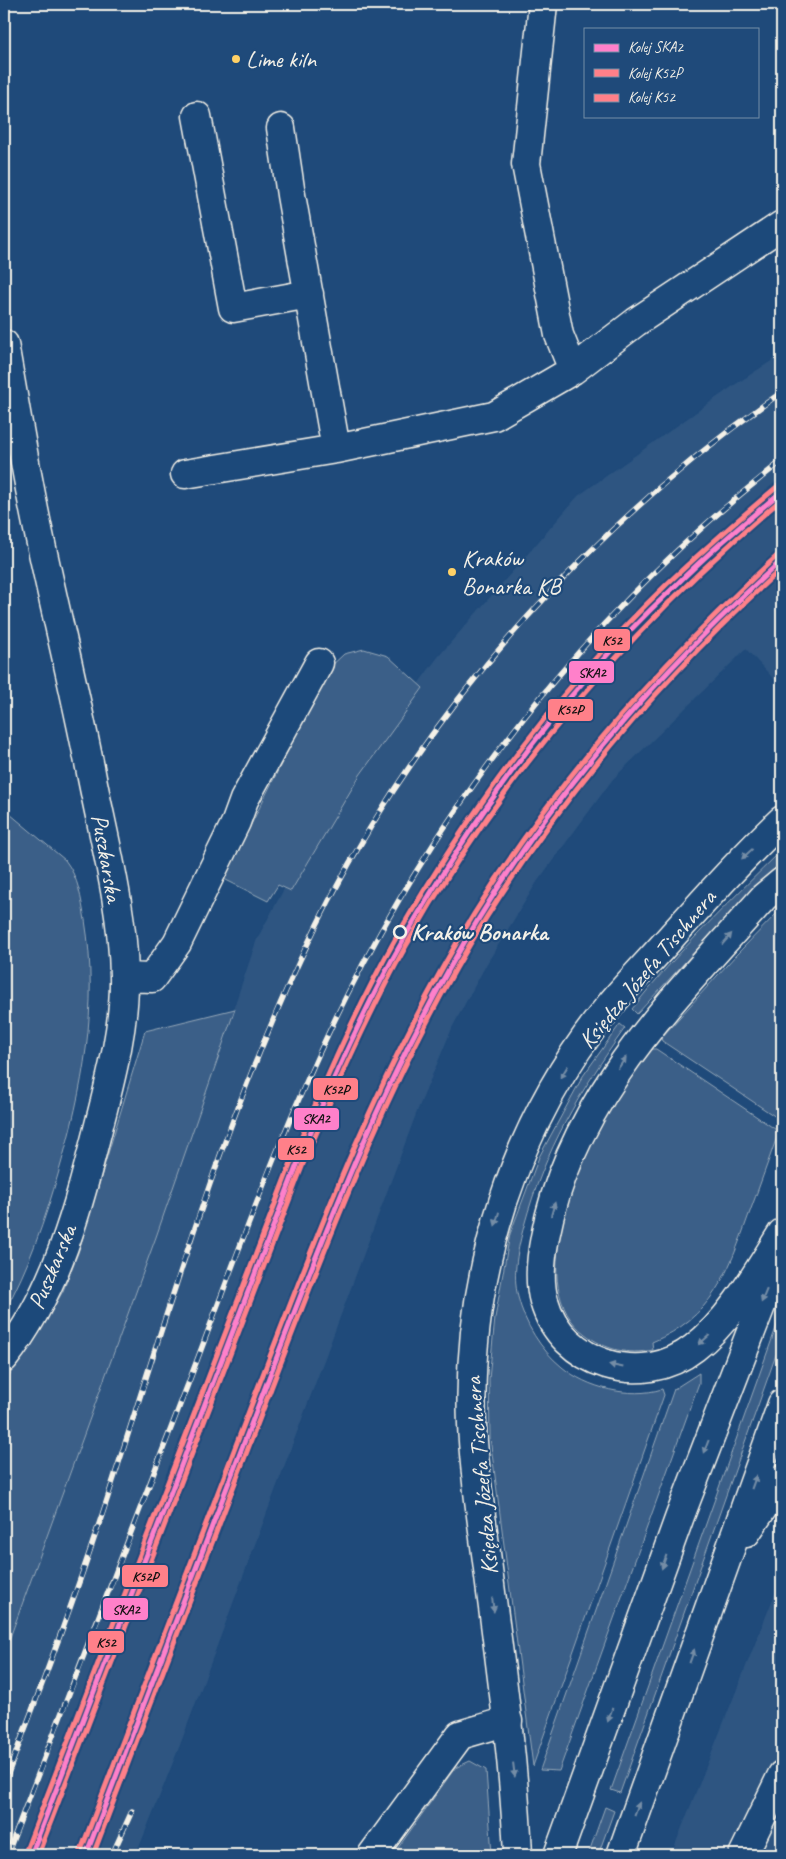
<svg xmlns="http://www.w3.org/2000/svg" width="786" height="1859" font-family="Caveat,sans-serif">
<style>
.built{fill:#2d5581}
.green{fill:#3a5f88;stroke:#97a8b8}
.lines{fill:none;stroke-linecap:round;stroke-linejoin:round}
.minor-casing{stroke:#f4f1e8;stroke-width:31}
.major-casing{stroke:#f4f1e8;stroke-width:31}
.minor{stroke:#1f4a7a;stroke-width:28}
.major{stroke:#1f4a7a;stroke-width:28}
.rail-casing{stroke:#f4f1e8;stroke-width:5.5}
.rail{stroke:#1f4a7a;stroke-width:4;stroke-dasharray:11;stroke-linecap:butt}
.rail-1-casing{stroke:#1f4a7a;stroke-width:9}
.rail-2-casing{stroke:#1f4a7a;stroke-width:9}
.rail-3-casing{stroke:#1f4a7a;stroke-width:9}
.rail-1{stroke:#ff80ca;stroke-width:5}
.rail-2{stroke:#ff8089;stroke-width:5}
.rail-3{stroke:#ff8089;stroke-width:5}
.oneway{fill:#748da6}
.poi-dot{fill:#ffd166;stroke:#1f4a7a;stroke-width:2}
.stop-dot{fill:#1f4a7a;stroke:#f4f1e8;stroke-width:2.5}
.labels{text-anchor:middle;stroke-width:4.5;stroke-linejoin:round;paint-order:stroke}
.poi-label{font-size:24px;fill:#f4f1e8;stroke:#1f4a7a;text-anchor:start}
.street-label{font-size:24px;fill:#f4f1e8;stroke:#1f4a7a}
.stop-label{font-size:24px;font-weight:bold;fill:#f4f1e8;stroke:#1f4a7a;text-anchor:start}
.line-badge{stroke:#1f4a7a;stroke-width:2}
.pale-badge-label{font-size:14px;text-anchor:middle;font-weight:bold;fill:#111}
</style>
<rect width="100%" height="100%" fill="#1f4a7a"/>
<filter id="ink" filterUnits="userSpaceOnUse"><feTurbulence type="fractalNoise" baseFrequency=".02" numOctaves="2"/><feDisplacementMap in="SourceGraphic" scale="10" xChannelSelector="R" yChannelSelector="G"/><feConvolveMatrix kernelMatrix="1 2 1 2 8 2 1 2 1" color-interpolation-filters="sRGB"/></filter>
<g filter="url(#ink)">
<path class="built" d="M782,354V688L746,649L613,779L537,882L486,965L453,1026L418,1109L180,1745L136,1855H4V1655L156,1237L257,939L332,800L438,657L578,496L733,386Z
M782,1576V1855H671L721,1729Z"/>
<path class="green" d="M364,649L388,656L423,688L360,775L291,891L278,885L268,901L224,879L329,668L344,654Z
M4,809L65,860C79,878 81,899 85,920C99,1006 83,1089 59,1171C45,1220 29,1267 4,1312Z
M782,850V861L736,907L637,1014L632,1009C677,952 730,901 782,850Z
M782,908V1117H776L662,1041L661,1038L736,955Z
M235,1009L156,1237L4,1654V1383L44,1324L63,1291L78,1253L145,1031Z
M620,1024L625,1028C579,1093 545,1149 524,1226C518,1248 512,1274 518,1297C525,1324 540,1349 562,1367C587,1388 630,1399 662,1389L664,1395L533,1766L490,1438L489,1379L495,1318L510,1234L539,1157L583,1076Z
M650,1049H656L775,1129L778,1134C768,1162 758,1190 748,1217C728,1274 711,1318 652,1342L653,1350C627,1355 606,1350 585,1334C523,1288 578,1165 607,1112C619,1090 636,1070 650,1049Z
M782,1311V1338L620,1793L611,1790Z
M699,1373V1383L559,1771L540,1770L674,1389Z
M470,1761L486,1770L492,1855H393L455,1768Z
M605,1807L614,1811L598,1855H588Z"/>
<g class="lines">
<g class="minor-casing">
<path id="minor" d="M543,4L526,164L559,335L573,370
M197,116L233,308L309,294
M281,128L291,195L336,449
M4,344C14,400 23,455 34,510C52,600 75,688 92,778C105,843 123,910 124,976C125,1024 112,1074 100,1121C79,1204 58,1290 4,1358
M185,474L336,449L494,416L573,370L636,322L782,225
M124,977L152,978L177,943L236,822L244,800L319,663
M372,1855L460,1735L508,1721
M743,1855L782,1775"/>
</g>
<g class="major-casing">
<path id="major" d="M782,882L764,897C675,998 571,1098 545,1237C541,1257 538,1280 544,1301C562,1365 642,1389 694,1348C730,1321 758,1271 782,1233
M746,1533L782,1480
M518,1855C514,1761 501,1670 489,1577C483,1526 474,1475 472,1424C466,1273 515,1121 611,1004C630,981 652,959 672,936C708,896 743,857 782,820
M558,1855L680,1516L779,1259
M621,1855L782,1404"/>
</g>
<use href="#minor" class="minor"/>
<use href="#major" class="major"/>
<g class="rail-casing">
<path id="rail" d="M4,1784C42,1685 80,1585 112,1484C176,1287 233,1086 329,901C434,699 596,522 782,392
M7,1855C68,1698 128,1541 188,1384C238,1253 285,1118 348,993C452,788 600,602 782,461
M112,1855L132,1811"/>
</g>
<use href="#rail" class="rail"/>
<g class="rail-1-casing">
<path id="rail-1" d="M31,1855L298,1162C329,1087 362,1012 402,942C475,813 564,691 672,589C707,554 744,523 782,491
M86,1855C144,1704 202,1552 260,1401C323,1236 386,1069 479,918C561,783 665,666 782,560"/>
</g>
<g class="rail-2-casing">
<path id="rail-2" d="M38,1855L303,1164C335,1090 367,1016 406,946C504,772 630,627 782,499
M93,1855C152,1700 211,1545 270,1391C332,1230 394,1065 486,918C568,787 668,672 782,568"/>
</g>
<g class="rail-3-casing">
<path id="rail-3" d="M25,1853L292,1160C323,1085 356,1009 396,938C470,809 560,687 667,584C703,550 740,518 778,486
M80,1853C138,1701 196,1550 254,1398C317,1233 381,1065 474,914C557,779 661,662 778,555"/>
</g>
<use href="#rail-1" class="rail-1"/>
<use href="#rail-2" class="rail-2"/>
<use href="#rail-3" class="rail-3"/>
</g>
<defs><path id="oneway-solid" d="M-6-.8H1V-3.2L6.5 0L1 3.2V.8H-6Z" transform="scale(1.25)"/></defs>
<g class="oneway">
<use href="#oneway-solid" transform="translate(747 854) rotate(137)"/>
<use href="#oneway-solid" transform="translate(727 939) rotate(-49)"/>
<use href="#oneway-solid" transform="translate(622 1063) rotate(-55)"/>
<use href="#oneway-solid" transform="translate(564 1072) rotate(122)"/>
<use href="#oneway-solid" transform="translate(553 1209) rotate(-74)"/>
<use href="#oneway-solid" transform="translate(497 1219) rotate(106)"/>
<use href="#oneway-solid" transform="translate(764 1296) rotate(112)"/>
<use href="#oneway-solid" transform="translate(704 1340) rotate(139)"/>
<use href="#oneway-solid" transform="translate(616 1366) rotate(-168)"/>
<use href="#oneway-solid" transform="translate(706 1447) rotate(111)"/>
<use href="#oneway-solid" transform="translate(754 1482) rotate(-70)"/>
<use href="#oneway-solid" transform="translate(664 1562) rotate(109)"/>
<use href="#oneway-solid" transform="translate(493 1605) rotate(83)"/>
<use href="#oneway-solid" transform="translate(692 1656) rotate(-70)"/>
<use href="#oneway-solid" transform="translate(610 1715) rotate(109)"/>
<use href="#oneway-solid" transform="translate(514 1770) rotate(83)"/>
<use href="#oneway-solid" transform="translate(637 1809) rotate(-70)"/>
</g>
</g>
<g class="poi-dot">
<circle cx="236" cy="59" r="5"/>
<circle cx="452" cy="572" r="5"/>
</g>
<circle class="stop-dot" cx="400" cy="932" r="6"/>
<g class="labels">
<g class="poi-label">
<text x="246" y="67">Lime kiln</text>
<text x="462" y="566">Kraków<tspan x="462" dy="28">Bonarka KB</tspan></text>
</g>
<g class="street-label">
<text transform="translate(107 858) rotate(80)" y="8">Puszkarska</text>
<text transform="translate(647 969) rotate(-50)" y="8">Księdza Józefa Tischnera</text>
<text transform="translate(52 1267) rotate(-67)" y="8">Puszkarska</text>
<text transform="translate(481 1476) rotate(-95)" y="8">Księdza Józefa Tischnera</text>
</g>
<g class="stop-label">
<text x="411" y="940">Kraków Bonarka</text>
</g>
</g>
<g class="line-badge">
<rect x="593" y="628" width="38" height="24" rx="5" fill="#ff8089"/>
<rect x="568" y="660" width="47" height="24" rx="5" fill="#ff80ca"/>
<rect x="547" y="698" width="47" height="24" rx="5" fill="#ff8089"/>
<rect x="312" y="1077" width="47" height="24" rx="5" fill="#ff8089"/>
<rect x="293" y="1107" width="47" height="24" rx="5" fill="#ff80ca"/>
<rect x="277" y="1137" width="38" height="24" rx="5" fill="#ff8089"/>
<rect x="121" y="1564" width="48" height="24" rx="5" fill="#ff8089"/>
<rect x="102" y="1597" width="47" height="24" rx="5" fill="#ff80ca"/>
<rect x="87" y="1630" width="38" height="24" rx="5" fill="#ff8089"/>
</g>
<g class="pale-badge-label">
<text x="612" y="645">K52</text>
<text x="592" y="677">SKA2</text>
<text x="570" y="714">K52P</text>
<text x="336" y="1094">K52P</text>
<text x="316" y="1123">SKA2</text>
<text x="296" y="1154">K52</text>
<text x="145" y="1581">K52P</text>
<text x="126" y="1614">SKA2</text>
<text x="106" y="1647">K52</text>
</g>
<rect width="786" height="1859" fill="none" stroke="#1f4a7a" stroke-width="20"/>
<rect x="10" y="10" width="766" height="1839" fill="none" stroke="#f4f1e8" stroke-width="2" filter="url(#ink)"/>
<rect x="584" y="28" width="175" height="90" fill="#1f4a7a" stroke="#748da6"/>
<rect x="594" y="44" width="25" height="8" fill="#ff80ca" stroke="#748da6"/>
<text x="628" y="52" font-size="15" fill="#f4f1e8">Kolej SKA2</text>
<rect x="594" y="69" width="25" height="8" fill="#ff8089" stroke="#748da6"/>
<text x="628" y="78" font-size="15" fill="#f4f1e8">Kolej K52P</text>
<rect x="594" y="94" width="25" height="8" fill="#ff8089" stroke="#748da6"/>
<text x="628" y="102" font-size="15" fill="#f4f1e8">Kolej K52</text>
</svg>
